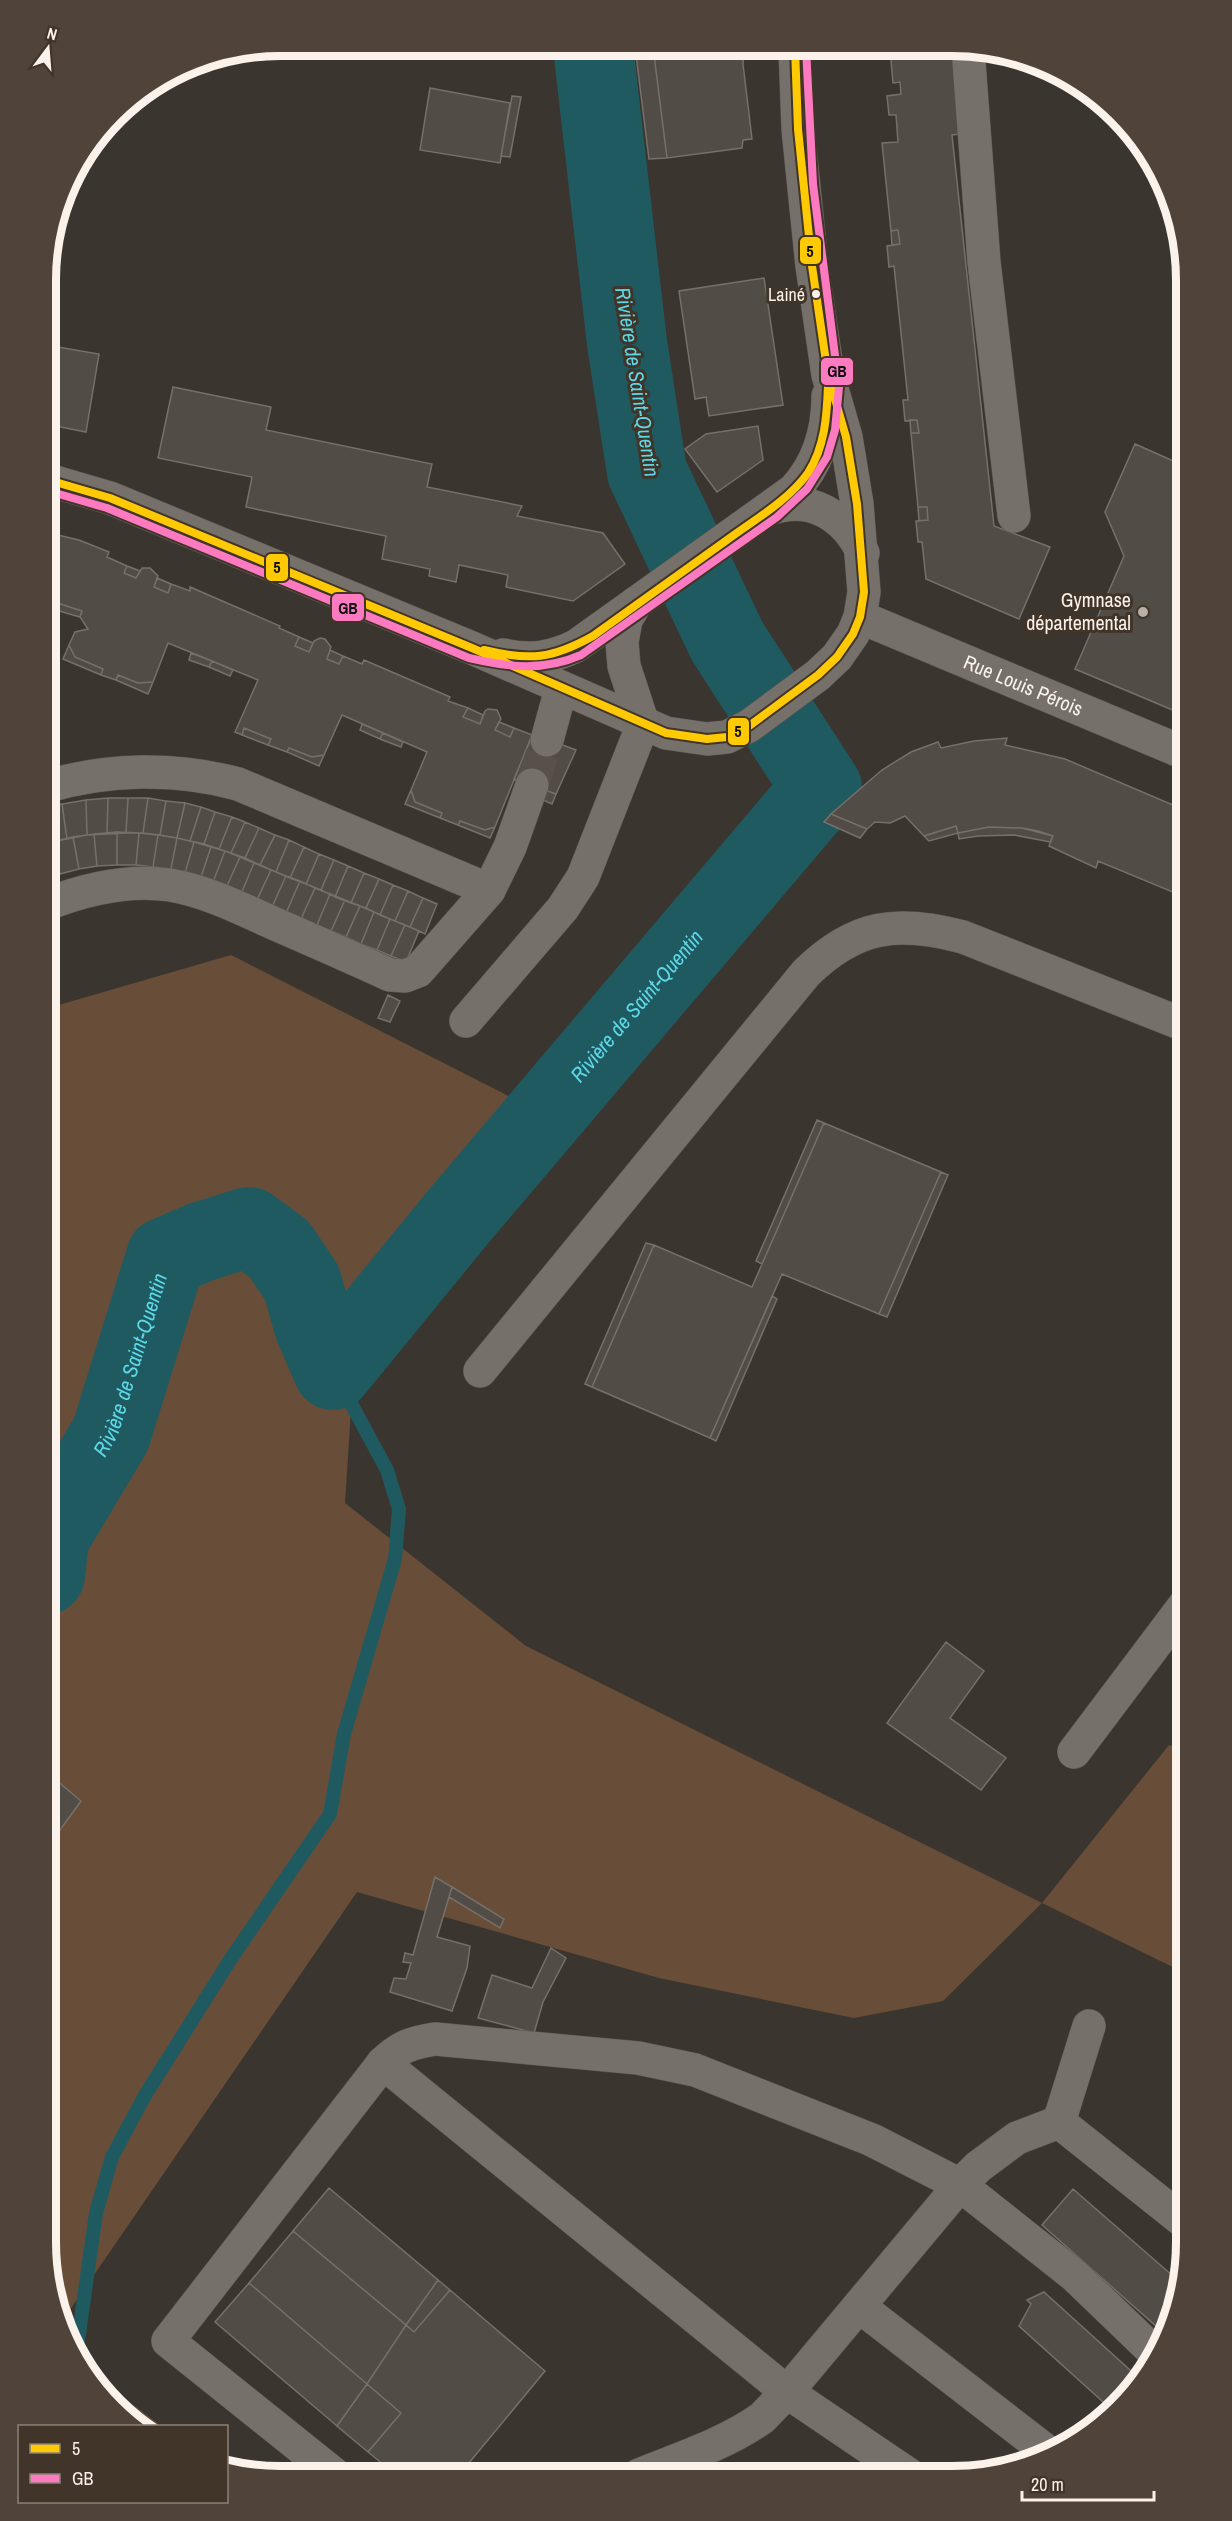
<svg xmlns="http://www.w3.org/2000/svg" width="1232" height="2521" font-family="'Archivo Narrow',sans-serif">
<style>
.green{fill:#684e38}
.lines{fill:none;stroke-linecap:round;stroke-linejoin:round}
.stream{stroke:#205a61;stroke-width:14}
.river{stroke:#205a61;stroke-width:80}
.building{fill:#514c46;stroke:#76706a;stroke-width:1.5}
.minor-tunnel{stroke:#58514b;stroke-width:33;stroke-dasharray:33 16;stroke-linecap:butt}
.minor-casing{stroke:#59544e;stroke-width:34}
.minor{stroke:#75706a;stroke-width:33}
.bus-1-casing{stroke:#413429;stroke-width:12}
.bus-2-casing{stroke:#413429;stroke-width:12}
.bus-1{stroke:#ffc904;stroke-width:8}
.bus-2{stroke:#fe7ac0;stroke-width:8}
.bus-dot{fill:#faf2eb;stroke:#413429;stroke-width:2}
.poi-dot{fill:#b7b0a9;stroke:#413429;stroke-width:2}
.labels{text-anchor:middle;stroke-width:6;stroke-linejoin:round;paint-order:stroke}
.bus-label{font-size:18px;fill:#faf2eb;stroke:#413429;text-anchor:end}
.poi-label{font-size:20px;fill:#faf2eb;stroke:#413429;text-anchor:end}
.street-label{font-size:20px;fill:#faf2eb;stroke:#413429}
.water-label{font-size:21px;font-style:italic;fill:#5cd8e7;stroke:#413429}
.rim{fill:none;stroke:#faf2eb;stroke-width:8}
.line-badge{stroke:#413429;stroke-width:2}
.pale-badge-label{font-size:16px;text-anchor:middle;font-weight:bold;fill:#111}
</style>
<rect width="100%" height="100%" fill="#3b352f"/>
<path class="green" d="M231,955L540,1112L355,1348L345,1503L526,1646L1042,1903L1169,1745L1187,1750V1974L1042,1903L943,2001L854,2018L659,1978L357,1892L61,2323L57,2316L45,2241V1009Z
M82,2366L161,2426H139L125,2418Z"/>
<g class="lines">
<path class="stream" d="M45,1526L49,1538
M76,2355L96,2213L112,2157L144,2097L230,1960L330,1814L344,1734L395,1559L399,1509L387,1470L333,1370"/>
<path class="river" id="s1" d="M45,1575L49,1538L111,1434L166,1257L201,1242L249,1227L279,1249L302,1283L314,1326L333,1370L458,1217L822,788L727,641L647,472L627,343L593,47"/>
</g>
<path class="building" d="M635,47H653L667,158L649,159Z
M653,47L744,48L743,64L752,139L743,140L742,148L667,158Z
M890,49H961L968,133L952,135L994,526L1050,547L1019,619L926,579L922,542H918L916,521L928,520L927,507H918L911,433H919L917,420L905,421L903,400H908L894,266L889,267L887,246L900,244L898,230L891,231L882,143L898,142L896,115H889L887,96L901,94L900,82L893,83Z
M430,88L510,103L500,163L420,150Z
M512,96L521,97L510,157L501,156Z
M898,230L900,244L892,245L891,231Z
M764,278L783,405L709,416L706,397L695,399L679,291Z
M46,345L99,354L86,432L45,424Z
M173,387L271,407L266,430L432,464L427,487L522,506L517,516L603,533L625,564L573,601L506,587L508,575L459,565L456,582L429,576L430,569L382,559L386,536L246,507L252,477L158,458Z
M910,420H917L919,433H911Z
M758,426L763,460L717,492L685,449L706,434Z
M1135,444L1187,467V716L1075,669L1124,556L1105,512Z
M918,507H927L928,520L919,521Z
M45,532L79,540L109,552L107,557L127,566L124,573L136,578L142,568H150L158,576L154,587L168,593L171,584L190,591V587L280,626L279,628L299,637L295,646L309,652L314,641L320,638L325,639L331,647L327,659L339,664L343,656L362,664L364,660L450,697L448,701L468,708L463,717L480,724L485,711L488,709L497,710L501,719L495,730L510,737L514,728L532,735L495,827L485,830L460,821L458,825L440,818L442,813L415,802L411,790L427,752L342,715L324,755L312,757L289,748L287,752L268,745L271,739L244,728L242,735L235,732L258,680L168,643L153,682L138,683L118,675L116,680L101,675L103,669L75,657L69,645L75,632L88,629L80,617L82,611L45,599Z
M127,566L140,571L136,578L124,573Z
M157,578L171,584L168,593L154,587Z
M45,599L82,611L80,617L45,607Z
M299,637L313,643L309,652L295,646Z
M69,645L75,657L103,669L101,675L63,659Z
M330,650L343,656L339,664L327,659Z
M191,653L212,661L209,667L189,660Z
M212,661L233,670L230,676L209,667Z
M118,675L138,683L153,682L148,694L116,680Z
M468,708L483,715L480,724L463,717Z
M499,722L514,728L510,737L495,730Z
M362,724L383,733L380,739L360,730Z
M244,728L271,739L268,745L242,735Z
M383,733L403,742L401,747L380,739Z
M533,734L576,750L556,794L514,779Z
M1007,738L1005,745L1065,759L1187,811V898L1098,861L1096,868L1049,846L1053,836L1038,831L1022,828L989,827L958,833L956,826L924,836L905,816L890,823L875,822L867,829L831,814L882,770L911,752L938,742L941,748L974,741Z
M289,748L312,757L324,755L319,766L287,752Z
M539,788L556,794L552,804L536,797Z
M411,790L415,802L442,813L440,818L405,804Z
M108,798H128L126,833L107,834Z
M108,798L107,834L87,835L86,800Z
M128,798H148L143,833H126Z
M148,798L166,801L160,835L143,833Z
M86,800L87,835L67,839L62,804Z
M166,801L185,803L177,838L160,835Z
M185,803L201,807L190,841L177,838Z
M62,804L67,839L52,842L45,808Z
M201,807L215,812L204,844L190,841Z
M215,812L232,817L219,849L204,844Z
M831,814L867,829L860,838L824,822Z
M232,817L245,822L231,853L219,849Z
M460,821L485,830L495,827L490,838L458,825Z
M245,822L259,828L245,858L231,853Z
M956,826L958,833L929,841L924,836Z
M989,827L1022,828L1053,836L1050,842L1014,835L978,836L959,839L958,833Z
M259,828L275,835L260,865L245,858Z
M117,832L139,833L136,865H117Z
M117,832V865L97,866L94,834Z
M139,833L158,835L153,867L136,865Z
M94,834L97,866L79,869L73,837Z
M158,835L177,838L171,869L153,867Z
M275,835L289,840L276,872L260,865Z
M73,837L79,869L60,874L52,842Z
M177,838L194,842L185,873L171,869Z
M289,840L304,847L290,878L276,872Z
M52,842L60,874L45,878V844Z
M194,842L211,847L201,877L185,873Z
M211,847L225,851L213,882L201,877Z
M304,847L319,854L306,884L290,878Z
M225,851L240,857L226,888L213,882Z
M319,854L334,860L321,890L306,884Z
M240,857L254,863L241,894L226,888Z
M334,860L348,866L335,897L321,890Z
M254,863L271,870L257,900L241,894Z
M348,866L364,873L351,903L335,897Z
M271,870L286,876L272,907L257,900Z
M364,873L379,879L366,908L351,903Z
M286,876L300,881L286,913L272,907Z
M379,879L393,885L380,915L366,908Z
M300,881L315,888L301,919L286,913Z
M393,885L408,891L395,921L380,915Z
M315,888L330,894L317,925L301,919Z
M408,891L423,898L410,927L395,921Z
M330,894L345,900L331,931L317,925Z
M423,898L437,904L425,934L410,927Z
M345,900L360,906L346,937L331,931Z
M360,906L374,912L361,944L346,937Z
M374,912L390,919L377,950L361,944Z
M390,919L405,925L391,956L377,950Z
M405,925L419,931L406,962L391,956Z
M388,995L400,1001L390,1022L378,1018Z
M817,1120L824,1123L762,1264L756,1261Z
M824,1123L941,1172L879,1314L782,1274L710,1438L592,1387L654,1245L752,1287Z
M941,1172L948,1175L887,1317L879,1314Z
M1187,1220V1239L1181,1253L1174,1250Z
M646,1243L654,1245L592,1387L585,1384Z
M772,1296L777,1299L716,1441L710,1438Z
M946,1642L984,1671L950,1718L1006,1758L981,1790L887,1723Z
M49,1774L81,1801L60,1830L45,1819V1779Z
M435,1877L452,1887L437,1937L470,1946L467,1968L452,2011L390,1992L394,1978L406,1979L411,1963L403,1962L405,1953L413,1955Z
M452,1887L504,1919L500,1928L449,1897Z
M551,1948L566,1958L543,2002L534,2033L478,2018L492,1975L532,1988Z
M329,2188L438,2280L406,2325L293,2231Z
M1073,2189L1181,2283L1174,2317L1165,2334L1042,2225Z
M293,2231L406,2325L367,2384L249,2283Z
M438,2280L450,2290L414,2332L406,2325Z
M249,2283L367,2384L337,2426L215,2322Z
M450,2290L545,2371L459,2475L395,2474L368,2452L401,2413L367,2384L406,2325L414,2332Z
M1044,2292L1141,2380L1112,2410L1019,2326L1031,2304L1027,2300Z
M367,2384L401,2413L368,2452L337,2426Z"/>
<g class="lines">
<path class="minor-tunnel" d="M532,785L547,740"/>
<g class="minor-casing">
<g id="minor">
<path d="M968,49L984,262L1014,516"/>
<path d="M45,479L110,498L472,648L666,733L707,739L727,737L749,726L818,675L837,657L853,634L860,617L864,592L857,504L846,437L828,375L812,266L798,129L795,48"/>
<path d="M770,509C811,494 845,516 863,553"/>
<path id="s2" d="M860,617L1187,754"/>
<path d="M503,655C531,661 551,658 576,646L794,490C818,464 828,431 828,396"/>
<path d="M547,740L561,689"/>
<path d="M45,787C107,768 176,767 238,784L489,890"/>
<path d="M45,905C85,889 127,879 170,885C206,891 240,908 273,923C312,940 351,957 390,975L405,976L418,971L489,890L510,847L532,785"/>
<path d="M466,1021L563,908L583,877L643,724L624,666L622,642L626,620L636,603"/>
<path d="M480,1371L806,973C856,924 898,920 963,937L1187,1026"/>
<path d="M1074,1752L1187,1602"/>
<path d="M383,2063L787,2392L911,2476"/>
<path d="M1059,2122L1089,2026"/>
<path d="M860,2307L1049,2453"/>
<path d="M334,2474L168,2341L383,2063C401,2046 411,2043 435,2039L638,2058L695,2070L872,2140L960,2185L1075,2276L1155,2353"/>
<path d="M639,2475C681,2458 725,2444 762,2418L787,2392L960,2185L978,2167L1017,2138L1059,2122L1187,2224"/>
</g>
</g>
<use href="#minor" class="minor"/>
<g class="bus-1-casing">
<path id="bus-1" d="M45,479L110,498L472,648L666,733L707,739L727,737L749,726L818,675L837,657L853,634L860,617L864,592L857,504L846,437L828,375L812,266L798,129L795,48
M484,650C530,661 552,659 593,636C638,604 682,572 727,540C754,520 788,501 808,473C825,447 827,415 828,385"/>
</g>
<g class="bus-2-casing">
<path id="bus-2" d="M45,490L107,508L469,658C509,667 542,672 581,655L777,517L807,489L827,457L835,430L839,387L813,184L806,48"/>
</g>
<use href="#bus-1" class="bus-1"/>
<use href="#bus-2" class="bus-2"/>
</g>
<circle class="bus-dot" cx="816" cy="294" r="5"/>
<circle class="poi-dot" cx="1143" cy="612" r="6"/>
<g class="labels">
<g class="bus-label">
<text x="805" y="301">Lainé</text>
</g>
<g class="poi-label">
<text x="1131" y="607">Gymnase<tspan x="1131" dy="23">départemental</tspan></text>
</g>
<g class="street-label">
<text dy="7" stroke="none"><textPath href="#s2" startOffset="177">Rue Louis Pérois</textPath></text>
</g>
<g class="water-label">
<text transform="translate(637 382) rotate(81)" y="7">Rivière de Saint-Quentin</text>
<text dy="7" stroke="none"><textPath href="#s1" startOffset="1077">Rivière de Saint-Quentin</textPath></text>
<text dy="7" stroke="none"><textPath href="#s1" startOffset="230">Rivière de Saint-Quentin</textPath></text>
</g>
</g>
<path d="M0 0H1232V2521H0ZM280 56H952A224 224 0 0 1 1176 280V2242A224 224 0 0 1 952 2466H280A224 224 0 0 1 56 2242V280A224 224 0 0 1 280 56Z" fill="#504339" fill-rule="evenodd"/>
<path class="rim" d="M280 56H952A224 224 0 0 1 1176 280V2242A224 224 0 0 1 952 2466H280A224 224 0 0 1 56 2242V280A224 224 0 0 1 280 56Z"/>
<g class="line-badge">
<rect x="799" y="236" width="23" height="29" rx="6" fill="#ffc904"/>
<rect x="820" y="357" width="34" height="29" rx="6" fill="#fe7ac0"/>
<rect x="265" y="553" width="24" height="29" rx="6" fill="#ffc904"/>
<rect x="331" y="593" width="34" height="29" rx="6" fill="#fe7ac0"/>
<rect x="727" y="717" width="23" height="29" rx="6" fill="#ffc904"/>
</g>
<g class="pale-badge-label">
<text x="810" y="257">5</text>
<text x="837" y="377">GB</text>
<text x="277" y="573">5</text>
<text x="348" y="614">GB</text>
<text x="738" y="737">5</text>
</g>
<rect x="18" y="2425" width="210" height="78" fill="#413429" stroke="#8b8077" stroke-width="1.5"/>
<rect x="30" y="2444" width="30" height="9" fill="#ffc904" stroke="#8b8077" stroke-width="1.5"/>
<text x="72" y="2455" font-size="18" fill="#faf2eb">5</text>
<rect x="30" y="2474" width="30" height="9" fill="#fe7ac0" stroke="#8b8077" stroke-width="1.5"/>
<text x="72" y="2485" font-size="18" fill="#faf2eb">GB</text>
<g transform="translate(48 48) rotate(16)" stroke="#413429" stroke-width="4.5" paint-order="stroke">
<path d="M0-4.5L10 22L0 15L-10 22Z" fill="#faf2eb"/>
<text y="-9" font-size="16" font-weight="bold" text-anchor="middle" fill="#faf2eb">N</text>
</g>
<path d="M1022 2491v9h132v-9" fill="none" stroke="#faf2eb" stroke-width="3"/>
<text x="1031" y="2491" font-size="18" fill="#faf2eb" stroke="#413429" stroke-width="4.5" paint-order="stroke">20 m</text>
</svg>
